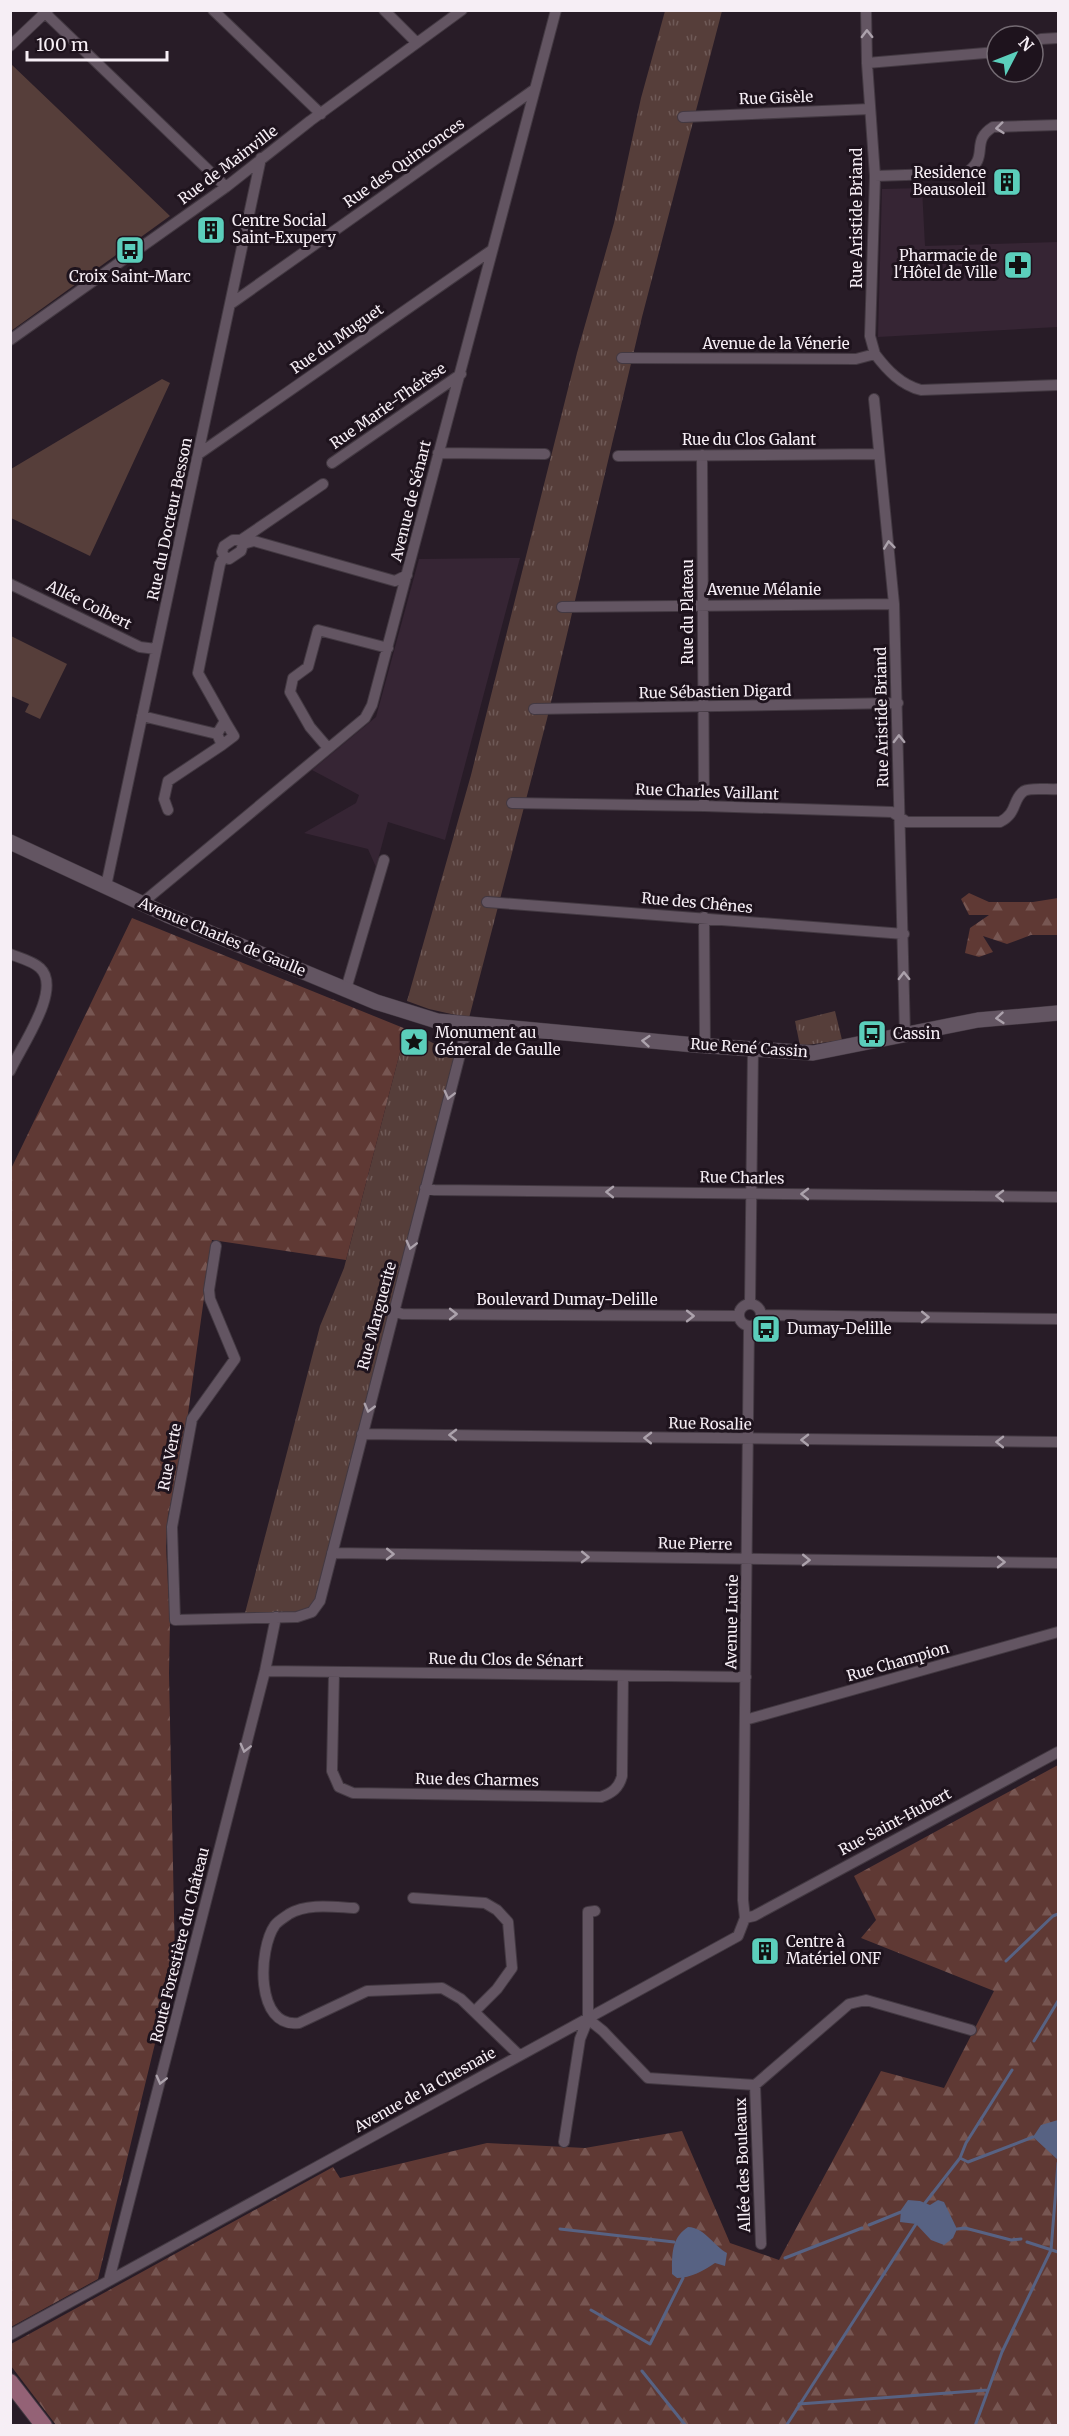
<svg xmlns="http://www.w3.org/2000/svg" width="1069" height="2436" font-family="Merriweather,serif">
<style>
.built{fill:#362534}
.grass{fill:url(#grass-tufts)}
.forest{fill:url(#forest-firs)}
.park{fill:#563e3a}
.water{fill:#576283}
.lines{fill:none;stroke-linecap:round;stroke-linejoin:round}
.stream{stroke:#576283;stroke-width:3}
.minor-casing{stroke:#433942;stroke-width:12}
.secondary-casing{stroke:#433942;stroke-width:16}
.primary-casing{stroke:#433942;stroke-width:18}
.minor{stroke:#635562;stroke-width:10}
.secondary{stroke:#635562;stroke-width:15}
.primary{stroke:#946276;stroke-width:16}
.oneway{stroke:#aca2ac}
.labels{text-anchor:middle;stroke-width:6;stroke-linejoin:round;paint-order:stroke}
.street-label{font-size:15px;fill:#f6eef5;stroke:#1e131d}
.poi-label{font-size:15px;fill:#f6eef5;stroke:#1e131d;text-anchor:start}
</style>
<defs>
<pattern id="grass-tufts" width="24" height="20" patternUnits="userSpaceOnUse" patternTransform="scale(1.5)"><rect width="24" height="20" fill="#563e3a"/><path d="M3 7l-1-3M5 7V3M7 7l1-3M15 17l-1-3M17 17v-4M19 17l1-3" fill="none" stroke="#6f5a57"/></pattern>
<pattern id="forest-firs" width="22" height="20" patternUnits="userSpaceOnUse" patternTransform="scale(1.5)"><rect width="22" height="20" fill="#5f3934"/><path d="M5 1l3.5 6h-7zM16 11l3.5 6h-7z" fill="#775652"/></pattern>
</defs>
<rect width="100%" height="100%" fill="#281c27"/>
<path class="built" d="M922,188L925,246L1058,242V327L878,337L882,189Z
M520,558L445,840L388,822L376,867L368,849L304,833L356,803L359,795L312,770L376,717L419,559Z"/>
<path class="grass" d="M665,11H722L642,317L547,719L469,1018L429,1009L407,1001L471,775L577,353L614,223L641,98Z
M835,1011L842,1040L800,1046L795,1021Z
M406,1029L456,1055L314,1604L303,1613H245L320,1326L344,1268Z"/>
<path class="forest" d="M969,893L989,902H1033L1058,898V935H1031L1007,944L983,936L993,952L979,957L965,953L970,928L989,915H969L961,899Z
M132,918L406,1029L346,1260L212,1240L183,1450L168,1515L166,1546L170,1623L169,1673L175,1961L98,2279L11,2327L10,1171Z
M1058,1765V2425H56L11,2366V2344L333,2167L340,2178L487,2143L585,2148L682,2131L730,2243L779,2260L881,2071L944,2088L994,1991L861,1938L876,1920L854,1876Z"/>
<path class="park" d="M11,64L170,216L11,331Z
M162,379L170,383L90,556L11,518V469Z
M11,636L67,664L40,719L25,712L29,704L11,696Z"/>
<path class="water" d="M1058,2120V2160L1033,2137L1041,2125Z
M908,2200L920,2201L930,2205L938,2200L944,2202L957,2229L953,2238L944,2245L931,2240L916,2224L900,2222L901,2210Z
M688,2227C705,2228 713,2245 727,2253L725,2266L715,2263C703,2271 691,2278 677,2278L672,2274C672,2255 671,2238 688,2227Z"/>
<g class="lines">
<path class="stream" d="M1006,1961L1053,1916L1058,1914
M1034,2041L1058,2001
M960,2158L968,2162L1033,2137
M925,2203L960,2158L966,2143L1012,2070
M869,2225L901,2212
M560,2229L674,2242
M957,2229L965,2228L1011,2240L1021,2239
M1027,2242L1058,2252
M785,2258L862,2228
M591,2310L650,2344L683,2278
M642,2371L686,2426
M799,2404L988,2390
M786,2426L916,2224
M975,2426L1002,2352L1051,2250L1058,2163"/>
<g class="minor-casing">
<path id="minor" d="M42,10L226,187
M213,10L321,114
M384,10L417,43
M866,10L867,63L875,176L870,336L875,354
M1033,42L1041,39L1058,38
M10,46L48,10
M867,63L997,52
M683,117L870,109
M875,176L966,173C991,156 969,142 993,127L1058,125
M232,303L535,89
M10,340L226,187L310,121L462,10
M622,358L856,359L875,354C887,370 901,385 921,390L1058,385
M874,399L894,604L905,1035
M200,453L492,250
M438,453L545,454
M702,455L704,806
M618,456L879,454
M332,463L461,374
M233,540H241L243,544L241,551L229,559L224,556L222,552L224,546Z
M241,540L323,484
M243,544L254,541L395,581L407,575
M224,556L220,564L198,673L225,721
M10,584L140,647L156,649
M562,607L894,604
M534,709L898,703
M142,716L217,734
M225,721L234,736L222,745L217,734Z
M328,748L310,727L290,692L293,678L308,667L318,630L388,648
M512,803L704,806L892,812L907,822H1000C1018,813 1012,799 1024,791C1031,787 1050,790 1058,789
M168,810L164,799L168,781L222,745
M106,886L261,158
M487,902L904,934
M142,903L365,718L372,705L556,10
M704,917L705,1046
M10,954C20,958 33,961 40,968C63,989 20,1048 10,1071
M346,989L384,860
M425,1188L434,1190L1058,1197
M216,1246L209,1290L210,1299L235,1359L192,1419L172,1527L175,1620L297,1617L312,1612L320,1601L464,1039L476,1025
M750,1304L753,1048
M739 1315a11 11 0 1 1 22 0a11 11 0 1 1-22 0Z
M395,1311L402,1314L739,1316
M761,1315L1058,1319
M362,1434L1058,1442
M332,1553L1058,1563
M265,1671L746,1677
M334,1673L332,1771L339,1787L353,1793L601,1797C612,1793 619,1788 622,1776L623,1677
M745,1720L1058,1632
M413,1898L485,1903L497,1910L508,1922L512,1968L497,1989L475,2011
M354,1908C333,1907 308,1903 289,1914C285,1917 278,1921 275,1925C258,1949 255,2029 299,2023L367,1991L442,1988L461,1999L519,2055
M745,1918L754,1916L1058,1752
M588,2019L603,2031L648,2078L755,2085L849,2004L866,2000L971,2030
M755,2085L761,2244
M564,2142L580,2039L588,2019V1912L595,1911
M109,2280L265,1671L276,1617
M10,2335L738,1936L745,1918L743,1900L749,1326"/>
</g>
<g class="secondary-casing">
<path id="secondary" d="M10,842L167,915L376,1002L437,1021L695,1045L813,1053L978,1020L1058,1013"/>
</g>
<g class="primary-casing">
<path id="primary" d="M10,2382L44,2426"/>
</g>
<use href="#minor" class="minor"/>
<use href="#secondary" class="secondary"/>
<use href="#primary" class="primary"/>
</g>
<defs><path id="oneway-chevron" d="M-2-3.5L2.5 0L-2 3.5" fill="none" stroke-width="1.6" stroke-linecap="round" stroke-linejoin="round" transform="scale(1.5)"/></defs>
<g class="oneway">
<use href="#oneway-chevron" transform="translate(867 34) rotate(-91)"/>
<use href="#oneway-chevron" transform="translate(1000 128) rotate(174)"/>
<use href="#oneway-chevron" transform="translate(889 545) rotate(-96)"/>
<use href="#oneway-chevron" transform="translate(899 739) rotate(-91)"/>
<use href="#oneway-chevron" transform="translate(904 976) rotate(-91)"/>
<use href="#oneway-chevron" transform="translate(1000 1018) rotate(175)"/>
<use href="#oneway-chevron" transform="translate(646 1041) rotate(-175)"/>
<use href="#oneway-chevron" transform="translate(449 1095) rotate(104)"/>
<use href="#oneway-chevron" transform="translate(610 1192) rotate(-179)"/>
<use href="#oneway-chevron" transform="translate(805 1194) rotate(-179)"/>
<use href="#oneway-chevron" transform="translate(1000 1196) rotate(-179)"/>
<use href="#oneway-chevron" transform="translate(411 1245) rotate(104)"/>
<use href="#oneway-chevron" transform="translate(453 1314)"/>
<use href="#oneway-chevron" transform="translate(690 1316)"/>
<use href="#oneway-chevron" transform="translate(925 1317) rotate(1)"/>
<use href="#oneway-chevron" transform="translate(369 1408) rotate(105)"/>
<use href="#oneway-chevron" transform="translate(453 1435) rotate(-179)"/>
<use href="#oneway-chevron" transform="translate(648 1438) rotate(-179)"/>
<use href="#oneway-chevron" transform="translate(805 1440) rotate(-179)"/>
<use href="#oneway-chevron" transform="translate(1000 1442) rotate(-179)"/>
<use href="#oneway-chevron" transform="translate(390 1554) rotate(1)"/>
<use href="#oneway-chevron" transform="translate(585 1557) rotate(1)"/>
<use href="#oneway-chevron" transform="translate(806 1560) rotate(1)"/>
<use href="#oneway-chevron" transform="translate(1001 1562) rotate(1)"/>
<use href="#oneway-chevron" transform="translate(245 1748) rotate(104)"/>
<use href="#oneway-chevron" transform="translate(161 2080) rotate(104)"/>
</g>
<defs>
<g id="building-square" transform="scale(1.5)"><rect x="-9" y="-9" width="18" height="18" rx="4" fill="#5bcebb" stroke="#1e131d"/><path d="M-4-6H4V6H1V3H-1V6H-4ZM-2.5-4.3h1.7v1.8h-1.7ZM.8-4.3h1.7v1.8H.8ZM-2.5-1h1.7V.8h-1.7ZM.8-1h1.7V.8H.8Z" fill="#111"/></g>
<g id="bus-square" transform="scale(1.5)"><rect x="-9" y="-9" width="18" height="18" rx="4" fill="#5bcebb" stroke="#1e131d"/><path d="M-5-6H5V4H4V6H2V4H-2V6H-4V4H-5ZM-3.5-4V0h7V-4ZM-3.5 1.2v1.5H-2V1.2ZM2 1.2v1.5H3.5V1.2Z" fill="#111"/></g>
<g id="pharmacy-square" transform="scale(1.5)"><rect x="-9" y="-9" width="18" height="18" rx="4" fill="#5bcebb" stroke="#1e131d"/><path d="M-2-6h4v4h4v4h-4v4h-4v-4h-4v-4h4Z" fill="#111"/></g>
<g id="sight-square" transform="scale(1.5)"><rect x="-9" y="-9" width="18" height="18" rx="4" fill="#5bcebb" stroke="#1e131d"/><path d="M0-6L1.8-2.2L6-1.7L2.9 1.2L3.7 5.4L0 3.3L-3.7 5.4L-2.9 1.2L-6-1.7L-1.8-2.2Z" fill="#111"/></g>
</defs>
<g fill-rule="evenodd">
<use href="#building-square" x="1007" y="182"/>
<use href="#building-square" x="211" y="230"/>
<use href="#bus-square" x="130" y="250"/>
<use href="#pharmacy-square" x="1018" y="265"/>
<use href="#bus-square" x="872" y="1034"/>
<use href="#sight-square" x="414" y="1042"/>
<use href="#bus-square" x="766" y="1329"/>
<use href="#building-square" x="765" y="1951"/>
</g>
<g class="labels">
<g class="street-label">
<text transform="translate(776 98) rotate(-2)" y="5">Rue Gisèle</text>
<text transform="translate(404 163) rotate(-35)" y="5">Rue des Quinconces</text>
<text transform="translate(228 165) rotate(-37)" y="5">Rue de Mainville</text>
<text transform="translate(857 218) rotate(-90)" y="5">Rue Aristide Briand</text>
<text transform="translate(337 339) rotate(-35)" y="5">Rue du Muguet</text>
<text x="776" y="349">Avenue de la Vénerie</text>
<text transform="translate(388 406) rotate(-35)" y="5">Rue Marie-Thérèse</text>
<text x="749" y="445">Rue du Clos Galant</text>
<text transform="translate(411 501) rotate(-76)" y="5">Avenue de Sénart</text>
<text transform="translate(170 519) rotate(-78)" y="5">Rue du Docteur Besson</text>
<text x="764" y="595">Avenue Mélanie</text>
<text transform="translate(89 605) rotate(26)" y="5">Allée Colbert</text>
<text transform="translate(688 612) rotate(-90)" y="5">Rue du Plateau</text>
<text transform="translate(715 692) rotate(-1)" y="5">Rue Sébastien Digard</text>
<text transform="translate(882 717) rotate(-91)" y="5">Rue Aristide Briand</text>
<text transform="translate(707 792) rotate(2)" y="5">Rue Charles Vaillant</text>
<text transform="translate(697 903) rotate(5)" y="5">Rue des Chênes</text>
<text transform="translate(222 937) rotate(23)" y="5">Avenue Charles de Gaulle</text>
<text transform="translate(749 1048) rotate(4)" y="5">Rue René Cassin</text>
<text transform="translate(742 1178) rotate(1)" y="5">Rue Charles</text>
<text x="567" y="1305">Boulevard Dumay-Delille</text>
<text transform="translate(377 1316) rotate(-75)" y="5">Rue Marguerite</text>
<text transform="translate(710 1424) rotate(1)" y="5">Rue Rosalie</text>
<text transform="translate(170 1457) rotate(-79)" y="5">Rue Verte</text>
<text transform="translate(695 1544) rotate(1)" y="5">Rue Pierre</text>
<text transform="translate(732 1622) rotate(-89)" y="5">Avenue Lucie</text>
<text transform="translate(506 1660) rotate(1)" y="5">Rue du Clos de Sénart</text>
<text transform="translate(898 1662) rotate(-16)" y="5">Rue Champion</text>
<text transform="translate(477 1780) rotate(1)" y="5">Rue des Charmes</text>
<text transform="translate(895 1822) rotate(-28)" y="5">Rue Saint-Hubert</text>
<text transform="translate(180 1945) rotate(-76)" y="5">Route Forestière du Château</text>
<text transform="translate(425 2090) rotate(-29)" y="5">Avenue de la Chesnaie</text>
<text transform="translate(743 2165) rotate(-92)" y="5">Allée des Bouleaux</text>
</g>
<g class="poi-label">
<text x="986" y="178" text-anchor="end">Residence<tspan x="986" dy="17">Beausoleil</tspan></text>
<text x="232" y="226">Centre Social<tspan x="232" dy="17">Saint-Exupery</tspan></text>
<text x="997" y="261" text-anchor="end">Pharmacie de<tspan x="997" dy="17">l'Hôtel de Ville</tspan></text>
<text x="130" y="282" text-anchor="middle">Croix Saint-Marc</text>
<text x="435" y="1038">Monument au<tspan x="435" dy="17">Géneral de Gaulle</tspan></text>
<text x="893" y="1039">Cassin</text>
<text x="787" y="1334">Dumay-Delille</text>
<text x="786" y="1947">Centre à<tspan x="786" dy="17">Matériel ONF</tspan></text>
</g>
</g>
<rect width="1069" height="2436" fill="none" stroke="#f6eef5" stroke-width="24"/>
<g transform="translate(1015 54) rotate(48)"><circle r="28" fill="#1e131d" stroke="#746b73" stroke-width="1.5"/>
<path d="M0-4.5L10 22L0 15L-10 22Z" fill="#5bcebb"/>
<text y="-9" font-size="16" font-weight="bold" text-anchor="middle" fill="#f6eef5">N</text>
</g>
<path d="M27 51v9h140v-9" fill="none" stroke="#f6eef5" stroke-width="3"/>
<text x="36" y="51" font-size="18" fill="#f6eef5" stroke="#1e131d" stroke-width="4.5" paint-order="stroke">100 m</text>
</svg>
